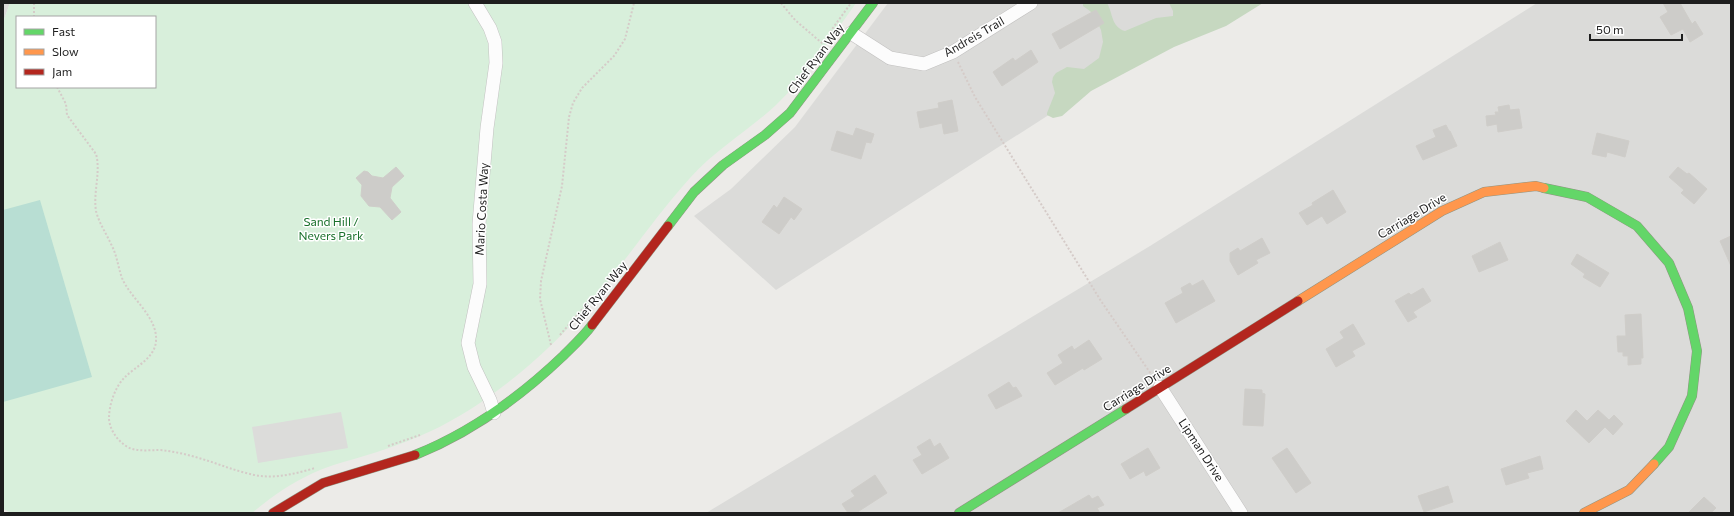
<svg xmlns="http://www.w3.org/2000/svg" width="1734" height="516" font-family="Commissioner,sans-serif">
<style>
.residential{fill:#dbdbd9}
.forest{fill:#c6d8c0}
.park{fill:#d8efdb;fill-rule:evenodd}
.pitch{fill:#b8ded3}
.parking{fill:#dcdcda}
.building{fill:#cdccc9;stroke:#cfcdc9}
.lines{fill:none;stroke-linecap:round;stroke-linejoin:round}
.street-casing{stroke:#c2c1c0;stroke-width:14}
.fast-casing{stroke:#909482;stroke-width:10}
.slow-casing{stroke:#909482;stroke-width:10}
.jam-casing{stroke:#909482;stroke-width:10}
.path{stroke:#d5cbc8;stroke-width:2;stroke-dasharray:2 2;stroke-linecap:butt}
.street{stroke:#fcfcfc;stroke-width:13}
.fast{stroke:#63d668;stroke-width:9}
.slow{stroke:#ff974d;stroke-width:9}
.jam{stroke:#b3261e;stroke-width:9}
.labels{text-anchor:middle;stroke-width:3;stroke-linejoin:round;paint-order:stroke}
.street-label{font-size:12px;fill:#1e1e1e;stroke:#fff}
.park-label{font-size:12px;fill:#19702b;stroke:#fff}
</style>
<rect width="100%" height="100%" fill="#ecebe8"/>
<path class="residential" d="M3,3H10L3,22Z
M888,3H1223L776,290L694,216L731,189L795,127Z
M1537,3H1731V513H706L1150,246Z"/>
<path class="forest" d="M1083,3H1107C1113,13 1111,27 1125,31L1156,18L1173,16V11L1169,3H1263L1226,26L1174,47L1091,91L1062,116L1053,118L1047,115V113L1055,93L1052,82L1053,77L1056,73L1067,67L1084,69L1099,58L1103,42L1101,30L1095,17L1090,11L1083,6Z"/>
<path class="park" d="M10,3H856C831,38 807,75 776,105C748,131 716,149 690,178C654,218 625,262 591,302C560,340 521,375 480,403C455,420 426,435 397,445C370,456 340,461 313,473C290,484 271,497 252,513H12L3,509V22ZM17,17H155V87H17Z"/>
<path class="pitch" d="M40,200L92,377L3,402V210Z"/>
<path class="parking" d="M341,412L348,448L258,463L252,427Z"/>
<path class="building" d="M1663,3H1680L1692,24L1695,21L1703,34L1690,42L1683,29L1671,35L1660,17L1668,12Z
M1096,10L1104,23L1060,49L1052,34Z
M1031,50L1038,62L1002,86L993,72L1013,58L1015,61Z
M952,100L958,131L944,134L942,123L920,128L917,112L939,108L938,103Z
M1509,105L1510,110L1519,109L1522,128L1498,132L1497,124L1487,126L1486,116L1496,115L1495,112H1499L1498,107Z
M1446,125L1449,131H1450L1457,146L1423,160L1416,146L1436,137L1433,130Z
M856,128L874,134L871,143L866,142L861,159L831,150L837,131L853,136Z
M1597,133L1629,141L1625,157L1607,152L1606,157L1592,154Z
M396,167L404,176L392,187L390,198L401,212L392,220L380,207L369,206L361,196L362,185L356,178L364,171L368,172L372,176L383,178Z
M1678,167L1687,174L1689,173L1707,189L1694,204L1681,193L1684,190L1669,177Z
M1333,190L1346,212L1327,224L1322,216L1307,225L1299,213L1313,205L1312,203Z
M784,197L802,209L794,220L791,217L779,234L762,222L774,205L777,208Z
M1731,236V266L1720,241Z
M1262,238L1270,253L1256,260L1258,263L1238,275L1230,261V253L1238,248L1240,251Z
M1500,242L1508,260L1479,272L1472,256Z
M1577,254L1609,273L1600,287L1583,277L1585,274L1571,264Z
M1203,280L1215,301L1176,323L1165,303L1183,293L1181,288L1190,283L1192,286Z
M1423,288L1431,301L1413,312L1417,317L1408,322L1395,301L1409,293L1411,295Z
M1641,314L1643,358H1641V364L1628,365V356H1623V352H1618L1617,336H1626L1625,315Z
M1353,324L1365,344L1352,351L1355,356L1336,367L1326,349L1344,338L1340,332Z
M1089,340L1102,359L1084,370L1083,368L1055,385L1047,373L1063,363L1058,355L1072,346L1074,350Z
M1009,382L1013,388L1016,387L1022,396L996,409L988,395Z
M1245,389L1262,390V393L1265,394L1263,426L1243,425Z
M1576,410L1587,421L1598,410L1609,420L1614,415L1623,424L1613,435L1605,427L1589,443L1566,421Z
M930,439L934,447L940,443L949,458L922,474L913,460L922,455L917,447Z
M1148,448L1160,468L1146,476L1144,471L1130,479L1121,464Z
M1287,448L1311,483L1296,493L1272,458Z
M1540,456L1543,469L1527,473L1529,478L1506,485L1501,469Z
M875,475L887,493L856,513H848L842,504L855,496L851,491Z
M1448,486L1453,502L1424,512L1418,496Z
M1089,495L1092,499L1098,496L1104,505L1097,508L1100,513H1058Z
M1704,497L1716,508L1711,513H1688Z"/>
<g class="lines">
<g class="street-casing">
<path id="street" d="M475,3L490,28L495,42L496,63L487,128L479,224L480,284L468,343L474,367L490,400L494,413
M851,33L890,58L924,64L953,52L1031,3
M1160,387L1241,513"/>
</g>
<g class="fast-casing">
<path id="fast" d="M1544,188L1587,197L1637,226L1669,263L1688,308L1697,351L1692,396L1669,447L1654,464
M668,226L694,192L723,165L765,135L790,113L873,3
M415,455C470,433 520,397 563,356C573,346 584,336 592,325
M959,513L1126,409"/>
</g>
<g class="slow-casing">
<path id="slow" d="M1298,301L1442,211L1484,192L1536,186L1544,188
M1584,513L1629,490L1654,464"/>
</g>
<g class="jam-casing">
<path id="jam" d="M592,325L668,226
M1126,409L1298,301
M273,513L323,483L415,455"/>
</g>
<path class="path" d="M781,3L795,20L823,44
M34,17V3
M830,32L851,3
M958,62L975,97L1101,301L1151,374
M57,87L66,104L67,115L96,154C101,172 93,192 96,211C99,223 106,233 111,244C117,255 118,267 122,278C130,298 158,317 156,341C155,358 135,367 125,377C115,387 109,404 109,419C110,430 117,440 126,446C138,454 155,448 168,451C189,454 209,461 229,468C239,471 251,475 261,476C279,478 298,473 315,468
M560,335L590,300
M551,345L540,299L541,281L562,186L569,117L573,103L582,88L614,56L625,39L634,3
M388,446L420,435"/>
<use href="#street" class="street"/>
<use href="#fast" class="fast"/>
<use href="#slow" class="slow"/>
<use href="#jam" class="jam"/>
</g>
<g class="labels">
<g class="street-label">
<text transform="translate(974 37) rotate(-30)" y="4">Andreis Trail</text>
<text transform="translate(816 59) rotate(-53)" y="4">Chief Ryan Way</text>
<text transform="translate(482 209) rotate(-87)" y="4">Mario Costa Way</text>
<text transform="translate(1412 216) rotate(-31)" y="4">Carriage Drive</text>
<text transform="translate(598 296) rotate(-51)" y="4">Chief Ryan Way</text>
<text transform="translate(1137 388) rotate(-32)" y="4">Carriage Drive</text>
<text transform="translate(1201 450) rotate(57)" y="4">Lipman Drive</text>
</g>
<g class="park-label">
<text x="331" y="226">Sand Hill /<tspan x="331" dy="14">Nevers Park</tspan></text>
</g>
</g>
<rect width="1734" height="516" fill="none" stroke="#1e1e1e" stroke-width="8"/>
<rect x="16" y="16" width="140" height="72" fill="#ffffff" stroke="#a5a5a5"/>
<rect x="24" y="29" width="20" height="6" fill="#63d668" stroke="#a5a5a5"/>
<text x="52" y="36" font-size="12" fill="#1e1e1e">Fast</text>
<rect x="24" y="49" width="20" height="6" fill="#ff974d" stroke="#a5a5a5"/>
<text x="52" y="56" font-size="12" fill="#1e1e1e">Slow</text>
<rect x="24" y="69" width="20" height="6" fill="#b3261e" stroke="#a5a5a5"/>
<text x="52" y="76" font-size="12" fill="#1e1e1e">Jam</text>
<path d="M1590 34v6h92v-6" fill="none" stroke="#1e1e1e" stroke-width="2"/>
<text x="1596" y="34" font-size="12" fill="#1e1e1e" stroke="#ffffff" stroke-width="3" paint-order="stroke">50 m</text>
</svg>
